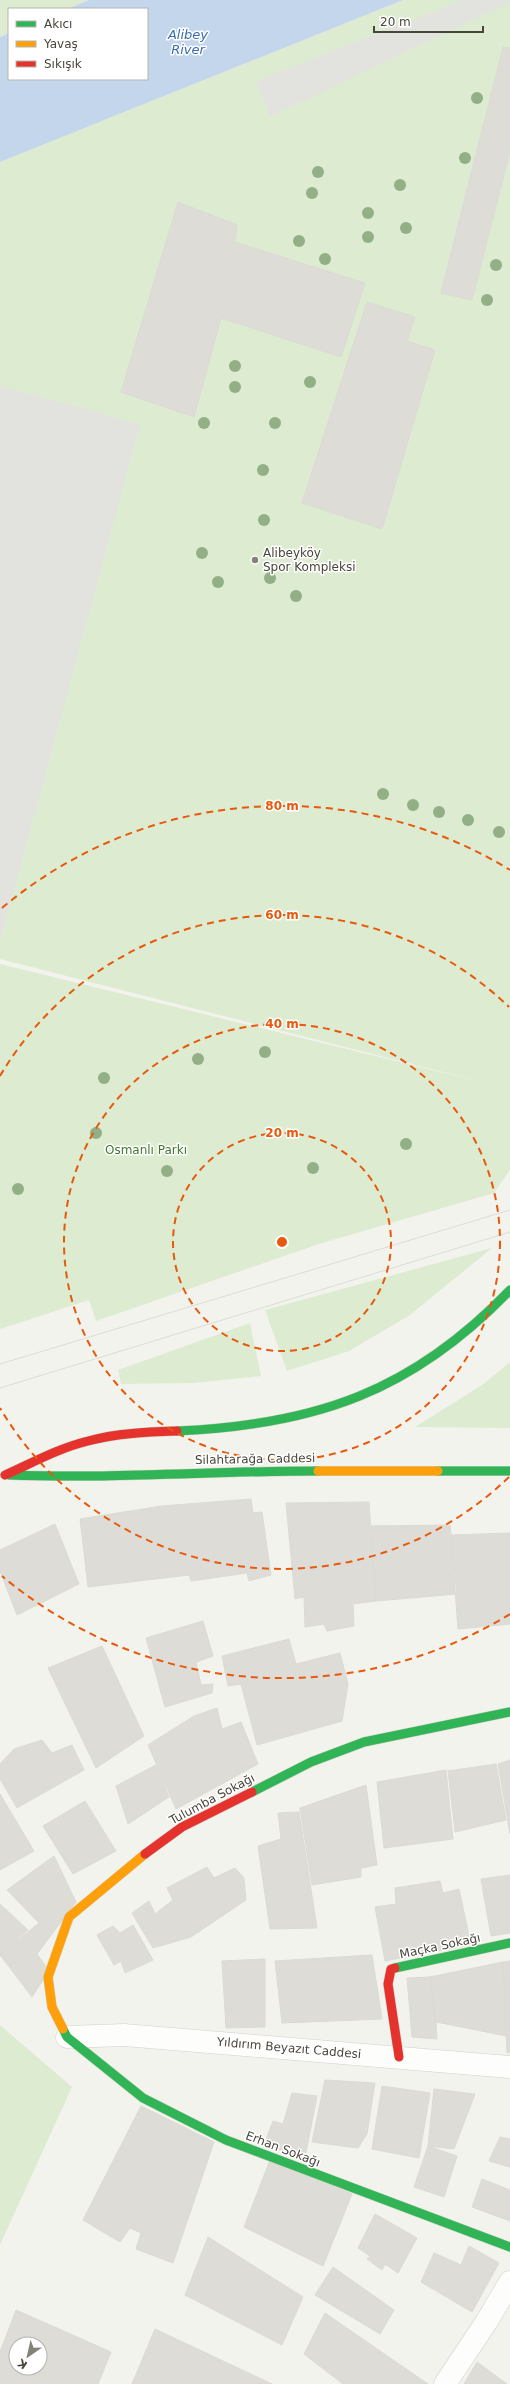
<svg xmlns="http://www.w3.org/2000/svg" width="510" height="2384" font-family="'DejaVu Sans',sans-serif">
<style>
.green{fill:#ddebd1}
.parking{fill:#e2e2de}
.water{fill:#c3d6ec}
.building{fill:#dddcd7;stroke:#dbdad4;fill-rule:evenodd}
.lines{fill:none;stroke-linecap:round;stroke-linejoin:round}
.street-casing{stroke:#d1d0cc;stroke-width:23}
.fast-casing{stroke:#d1d0c6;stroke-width:10}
.slow-casing{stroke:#d1d0c6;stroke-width:10}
.jam-casing{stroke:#d1d0c6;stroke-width:10}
.street{stroke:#fdfdfc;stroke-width:22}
.fast{stroke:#30b455;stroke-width:9}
.slow{stroke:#ff9f0a;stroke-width:9}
.jam{stroke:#e5322d;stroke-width:9}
.tram{stroke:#dbdbda;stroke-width:1}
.tree{fill:#92af86}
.ring{fill:none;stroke:#e8590c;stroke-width:2;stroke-dasharray:7 5}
.poi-dot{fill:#848279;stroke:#fff;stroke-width:1.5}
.labels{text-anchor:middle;stroke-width:3;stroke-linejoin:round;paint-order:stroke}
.poi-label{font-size:12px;fill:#49453a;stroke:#fff;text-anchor:start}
.park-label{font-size:12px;fill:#427731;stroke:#fff}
.street-label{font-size:12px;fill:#49453a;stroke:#fff}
.water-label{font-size:13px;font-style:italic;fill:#3b6cad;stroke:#fff}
.centre{fill:#e8590c;stroke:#fff;stroke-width:2}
.ring-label{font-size:12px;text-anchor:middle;font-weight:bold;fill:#e8590c;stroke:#fff;stroke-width:3;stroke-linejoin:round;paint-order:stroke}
</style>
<rect width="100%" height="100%" fill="#f3f3ee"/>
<path class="green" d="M0,0H89L67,9H9V33L0,37Z
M403,0H510V1170L494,1193L319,1244L96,1321L89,1300L0,1329V964L490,1084L0,959V162Z
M492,1248L410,1315L349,1351L287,1371L265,1310Z
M250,1323L261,1376L194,1383L121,1384L118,1370Z
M510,1362V1428L415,1427L482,1385Z
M0,2025L72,2087L0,2245Z"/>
<path class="parking" d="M463,0H510V2L270,117L256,81Z
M0,386L140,424L0,941Z"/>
<path class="water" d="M89,0H403L0,162V37L9,33V79H147V9H67Z"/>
<path class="building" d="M503,47L510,48V151L472,300L441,293Z
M178,202L237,225L235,242L365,283L341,357L221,318L194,417L121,392Z
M367,302L415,317L407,341L435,350L382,529L302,503Z
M251,1499L253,1513L262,1512L271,1575L249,1581L247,1573L191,1581L189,1575L88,1587L80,1519L162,1506Z
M369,1502L376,1601L353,1604L354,1626L327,1631L324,1624L305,1627L304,1597L295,1599L286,1503Z
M55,1524L79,1584L17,1615L0,1571V1550Z
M450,1525L457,1594L376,1601L370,1526Z
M510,1533V1624L458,1629L451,1535Z
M203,1621L213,1656L196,1662L201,1685L213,1684L212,1693L165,1707L146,1638Z
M289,1639L296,1664L340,1653L348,1684L342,1721L257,1745L241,1684L228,1686L222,1656Z
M102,1646L144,1736L96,1768L48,1668Z
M217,1708L222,1729L241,1722L258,1764L176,1809L148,1745L194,1716Z
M42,1740L52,1753L72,1745L84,1770L17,1808L0,1779V1764L14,1749Z
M510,1760V1834L498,1764Z
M496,1764L506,1820L455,1832L448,1771Z
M156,1765L169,1797L128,1824L116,1786Z
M446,1770L453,1839L384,1848L377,1782Z
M366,1785L377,1865L361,1868V1877L312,1885L300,1808Z
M0,1794L34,1851L0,1870Z
M85,1801L116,1851L73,1874L43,1826Z
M299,1812L317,1928L270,1929L258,1846L281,1839L278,1813Z
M54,1856L76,1902L37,1954L49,1971L32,1997L0,1955L39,1923L7,1890Z
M207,1867L214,1878L235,1868L244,1878L246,1900L191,1937L153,1948L132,1913L149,1901L155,1914L173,1900L167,1888Z
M510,1875V1933L491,1936L481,1879Z
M440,1881L443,1893L459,1889L471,1945L385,1961L375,1907L396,1904L395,1888Z
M0,1904L28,1930L0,1955Z
M133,1925L153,1960L125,1973L121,1961L114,1965L97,1935L113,1926L120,1933Z
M372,1955L382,2019L282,2023L275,1961Z
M265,1959V2027L226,2028L222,1961Z
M510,1961V2052L507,2053L503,1962Z
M503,1962L506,2036L436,2022L430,1977Z
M430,1977L436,2022L437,2039L412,2037L407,1978Z
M325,2080L375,2083L367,2134L358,2148L312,2142Z
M382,2086L430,2093L419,2158L372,2149Z
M434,2089L475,2094L454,2149L428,2146Z
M292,2093L317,2096L305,2158L264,2145L273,2121L283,2124Z
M141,2106L214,2142L173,2263L136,2249L141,2233L130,2228L120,2242L83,2220Z
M500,2137L510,2139V2167L489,2161Z
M428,2146L457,2156L444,2197L414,2187Z
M270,2160L352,2194L323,2266L244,2227Z
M482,2179L510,2190V2221L472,2207Z
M375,2214L417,2238L398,2273L385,2264L382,2270L367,2259L370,2256L358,2248Z
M208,2237L303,2297L282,2345L185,2295Z
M469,2246L499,2263L472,2312L421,2282L434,2253L461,2265Z
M333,2267L394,2310L380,2334L315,2295Z
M16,2310L111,2352L98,2384H0V2352ZM16,2344H40V2368H16Z
M325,2313L428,2384H343L304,2354Z
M155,2329L272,2384H132Z
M477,2362L507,2384H464Z"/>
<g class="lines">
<g class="street-casing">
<path id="street" d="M67,2037L124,2035L510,2067
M445,2384L487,2321L510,2282"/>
</g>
<g class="fast-casing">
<path id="fast" d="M177,1431C316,1425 413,1391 510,1290
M438,1471H510
M9,1475C112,1479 215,1471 318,1471
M252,1792L311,1762L364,1742L510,1712
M395,1968L510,1943
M63,2029L67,2037L143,2098L226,2140L510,2247"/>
</g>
<g class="slow-casing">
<path id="slow" d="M318,1471H438
M63,2029L52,2007L48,1977L69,1917L145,1854"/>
</g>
<g class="jam-casing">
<path id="jam" d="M5,1475C32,1463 59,1448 88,1441C117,1433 148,1432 177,1431
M145,1854L182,1827L252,1792
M395,1968L391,1969L388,1984L399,2057"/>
</g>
<use href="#street" class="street"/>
<use href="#fast" class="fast"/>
<use href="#slow" class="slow"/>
<use href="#jam" class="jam"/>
<path class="tram" d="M0,1364L510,1210
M0,1388L510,1232"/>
</g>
<g class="tree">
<circle cx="477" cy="98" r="6"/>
<circle cx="465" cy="158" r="6"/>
<circle cx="318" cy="172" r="6"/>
<circle cx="400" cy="185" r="6"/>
<circle cx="312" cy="193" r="6"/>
<circle cx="368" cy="213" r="6"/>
<circle cx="406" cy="228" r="6"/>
<circle cx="368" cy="237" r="6"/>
<circle cx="299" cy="241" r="6"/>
<circle cx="325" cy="259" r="6"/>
<circle cx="496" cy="265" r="6"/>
<circle cx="487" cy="300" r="6"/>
<circle cx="235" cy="366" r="6"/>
<circle cx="310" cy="382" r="6"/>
<circle cx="235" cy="387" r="6"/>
<circle cx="204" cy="423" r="6"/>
<circle cx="275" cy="423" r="6"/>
<circle cx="263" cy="470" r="6"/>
<circle cx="264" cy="520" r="6"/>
<circle cx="202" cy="553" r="6"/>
<circle cx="270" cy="578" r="6"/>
<circle cx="218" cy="582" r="6"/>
<circle cx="296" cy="596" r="6"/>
<circle cx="383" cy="794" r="6"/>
<circle cx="413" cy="805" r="6"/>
<circle cx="439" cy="812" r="6"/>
<circle cx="468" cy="820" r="6"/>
<circle cx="499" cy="832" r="6"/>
<circle cx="265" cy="1052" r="6"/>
<circle cx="198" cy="1059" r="6"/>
<circle cx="104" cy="1078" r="6"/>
<circle cx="96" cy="1133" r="6"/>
<circle cx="406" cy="1144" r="6"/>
<circle cx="313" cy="1168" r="6"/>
<circle cx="167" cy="1171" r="6"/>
<circle cx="18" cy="1189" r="6"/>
</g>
<g class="ring">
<circle cx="282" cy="1242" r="109"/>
<circle cx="282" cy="1242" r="218"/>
<path d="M509 1477A327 327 0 0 1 0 1408M0 1076A327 327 0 0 1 509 1007"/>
<path d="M510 1614A436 436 0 0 1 2 1576M2 908A436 436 0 0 1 510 870"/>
</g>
<circle class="poi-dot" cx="255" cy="560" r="4"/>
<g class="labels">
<g class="poi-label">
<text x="263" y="557">Alibeyköy<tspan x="263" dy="14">Spor Kompleksi</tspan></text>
</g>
<g class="park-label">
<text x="146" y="1154">Osmanlı Parkı</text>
</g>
<g class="street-label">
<text transform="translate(255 1459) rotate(-1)" y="4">Silahtarağa Caddesi</text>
<text transform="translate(212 1799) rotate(-28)" y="4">Tulumba Sokağı</text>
<text transform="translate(440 1946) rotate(-12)" y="4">Maçka Sokağı</text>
<text transform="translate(289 2048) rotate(5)" y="4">Yıldırım Beyazıt Caddesi</text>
<text transform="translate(283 2149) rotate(21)" y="4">Erhan Sokağı</text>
</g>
<g class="water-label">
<text x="188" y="39">Alibey<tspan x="188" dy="15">River</tspan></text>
</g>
</g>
<circle cx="282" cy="1242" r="6" class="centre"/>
<g class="ring-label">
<text x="282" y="810">80 m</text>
<text x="282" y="919">60 m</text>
<text x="282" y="1028">40 m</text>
<text x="282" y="1137">20 m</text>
</g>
<rect x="8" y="8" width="140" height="72" fill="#ffffff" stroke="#b6b5b0"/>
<rect x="16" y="21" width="20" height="6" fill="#30b455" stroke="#b6b5b0"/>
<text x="44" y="28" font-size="12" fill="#49453a">Akıcı</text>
<rect x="16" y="41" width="20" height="6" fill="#ff9f0a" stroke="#b6b5b0"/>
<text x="44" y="48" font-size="12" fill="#49453a">Yavaş</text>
<rect x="16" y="61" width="20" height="6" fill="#e5322d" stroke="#b6b5b0"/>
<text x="44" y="68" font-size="12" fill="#49453a">Sıkışık</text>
<g transform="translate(28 2356) rotate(214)"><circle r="19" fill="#ffffff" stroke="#b6b5b0"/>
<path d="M0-3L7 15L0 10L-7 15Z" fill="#848279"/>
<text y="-6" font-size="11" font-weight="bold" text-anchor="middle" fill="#49453a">K</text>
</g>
<path d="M374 26v6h109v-6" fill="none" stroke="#49453a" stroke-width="2"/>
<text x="380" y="26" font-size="12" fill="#49453a" stroke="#ffffff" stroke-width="3" paint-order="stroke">20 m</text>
</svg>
